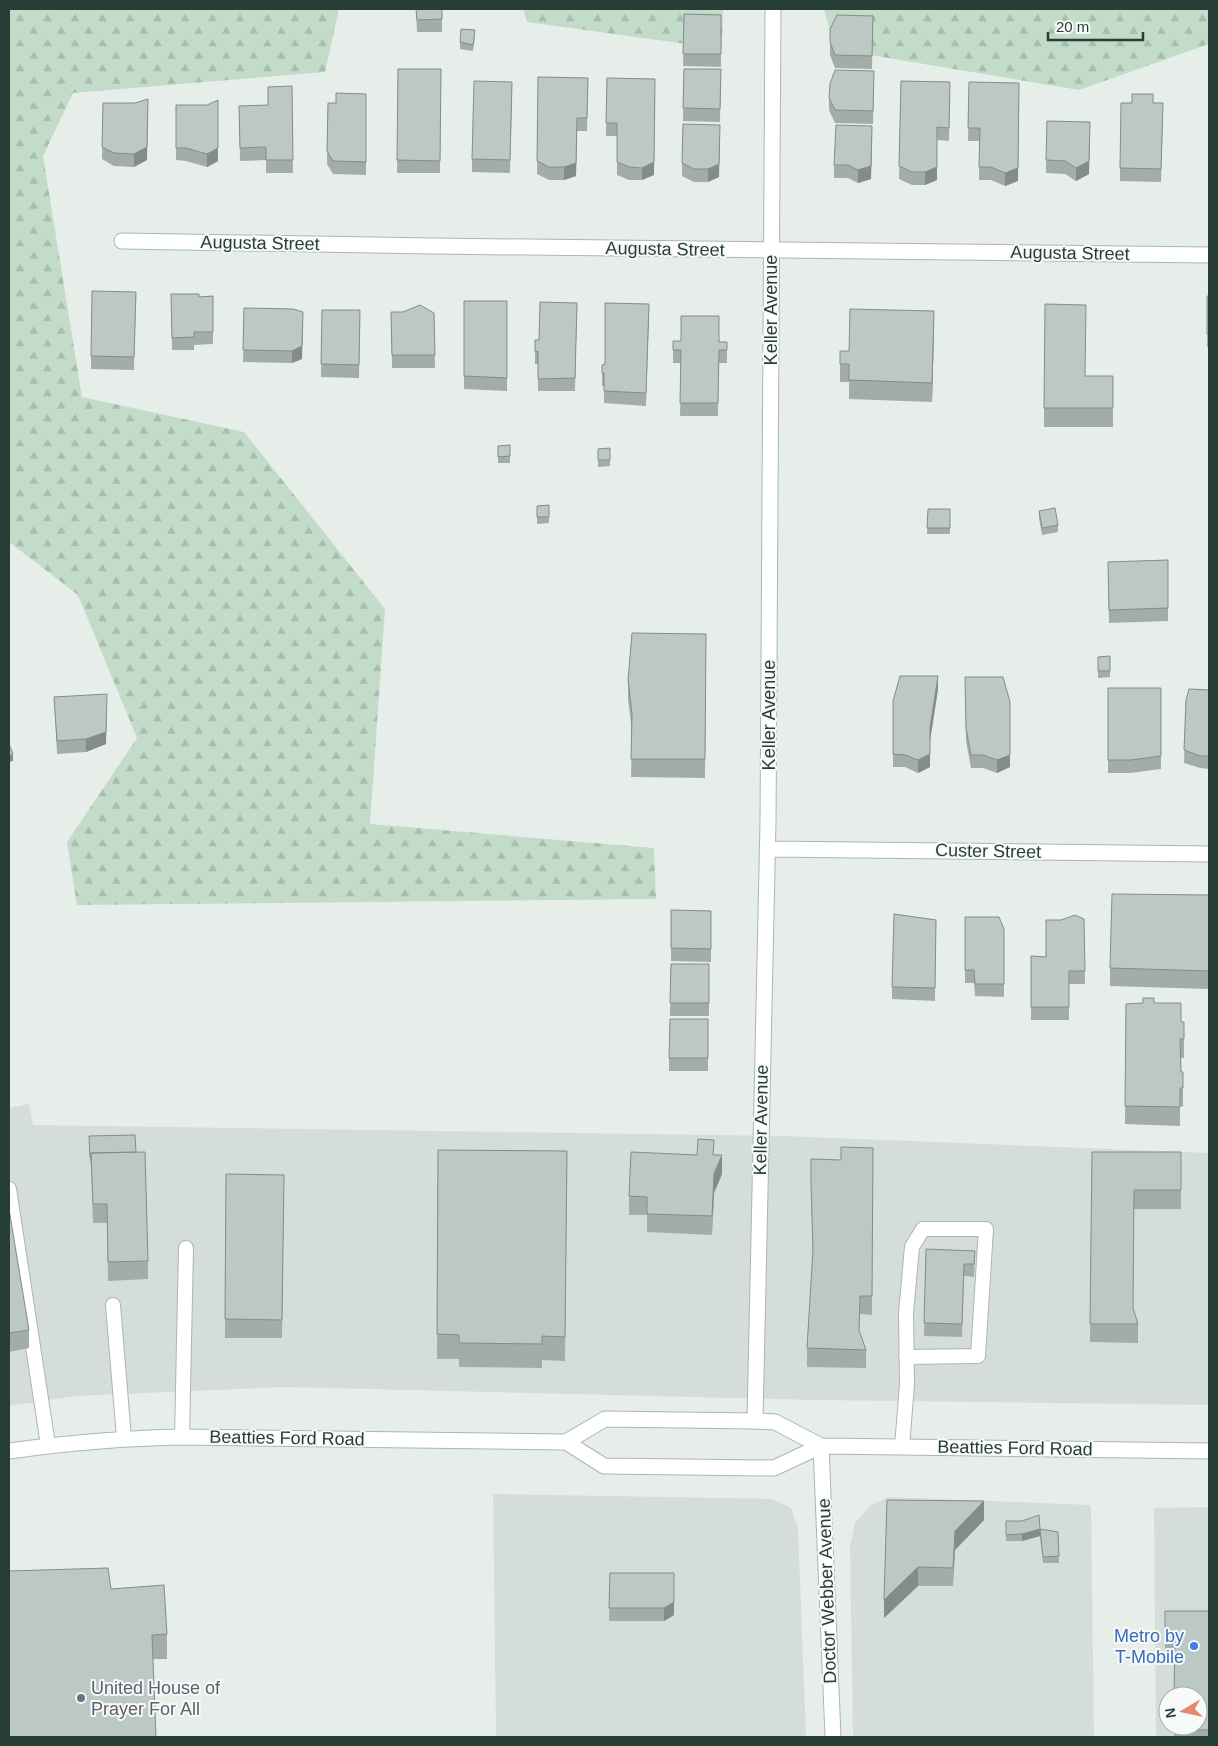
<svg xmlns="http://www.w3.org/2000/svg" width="1218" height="1746" font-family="Arial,sans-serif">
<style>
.built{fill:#d5ddd9;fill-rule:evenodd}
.forest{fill:url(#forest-firs)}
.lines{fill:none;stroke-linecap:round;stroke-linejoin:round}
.lane-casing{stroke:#aab6b1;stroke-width:16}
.street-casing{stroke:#aab6b1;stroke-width:17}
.secondary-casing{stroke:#a6b8b2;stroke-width:17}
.lane{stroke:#fff;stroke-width:14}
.street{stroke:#fff;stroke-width:15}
.secondary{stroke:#fff;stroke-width:15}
.wall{fill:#a2aca8}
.shaded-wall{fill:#848c88}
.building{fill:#bcc8c3;stroke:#848c88}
.shop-dot{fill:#3f7fe0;stroke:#f7faf9;stroke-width:2}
.worship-dot{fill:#6b7280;stroke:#f7faf9;stroke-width:2}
.labels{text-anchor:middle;stroke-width:4;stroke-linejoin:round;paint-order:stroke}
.street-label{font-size:18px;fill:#273e37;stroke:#f7faf9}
.shop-label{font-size:18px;fill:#366cbe;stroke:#f7faf9;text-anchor:end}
.worship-label{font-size:18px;fill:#5b616d;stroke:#f7faf9;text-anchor:start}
</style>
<defs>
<pattern id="forest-firs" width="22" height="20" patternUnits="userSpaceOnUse" patternTransform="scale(1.25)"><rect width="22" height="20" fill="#c2dcc9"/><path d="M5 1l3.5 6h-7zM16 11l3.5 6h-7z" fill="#a7bead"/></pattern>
</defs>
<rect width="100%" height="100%" fill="#e7eeea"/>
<path class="built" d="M29,1104L33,1125L784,1136L1209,1153V1405L815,1400L284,1387L76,1396L9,1406V1108Z
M493,1494L772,1499L791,1508L798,1528L806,1737H496Z
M888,1497L1091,1505L1094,1737H853L850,1546L855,1523L871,1505Z
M1209,1507V1737H1156L1154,1508ZM1168,1696H1198V1726H1168Z"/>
<path class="forest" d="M9,9H339L325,72L73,93L43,156L82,397L244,432L385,609L370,824L654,848L656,899L77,905L67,842L137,738L78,595L9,542Z
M523,9H723L722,49L527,22Z
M824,9H1209V44L1079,90L835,49Z"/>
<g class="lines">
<g class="lane-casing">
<path id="lane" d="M9,1189L48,1445
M113,1305L124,1438
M182,1437L186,1248
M902,1447L907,1384L906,1313L912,1247L923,1229H986L978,1356L906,1357"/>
</g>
<g class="street-casing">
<path id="street" d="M122,241L433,246L1209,255
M767,849L1209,854
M755,1421L768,822L773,9
M821,1446L833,1737"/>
</g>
<g class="secondary-casing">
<path id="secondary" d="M566,1442L605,1419L755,1421L775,1422L821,1446L1209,1451
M9,1451C67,1443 124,1438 182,1437L566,1442L604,1466L774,1468L821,1446"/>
</g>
<use href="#lane" class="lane"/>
<use href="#street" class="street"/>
<use href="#secondary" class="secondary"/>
</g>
<path class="wall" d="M416,9H442V32H417Z
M684,14L721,15V67L683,66Z
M873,16L872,69L835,68L830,55V29Z
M475,37L473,51L460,49V42Z
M398,69H441L440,173H397Z
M684,69H721L720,122L683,121Z
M538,77L588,78L587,131H577L576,176L564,180H549L537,174Z
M607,78L654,175L642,180H629L617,175V136H606Z
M901,81L950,82L949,141L937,140V180L925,185H912L899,179Z
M969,82L1018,181L1005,186L991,180H979V141H968Z
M874,84L873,124L835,123L829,110V98Z
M292,86L293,173H266V160L240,161L239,106L268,105Z
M366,94V175L333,174L327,164L328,103H336Z
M512,95L510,173L472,172V159Z
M103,103L147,160L134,167L114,166L102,159Z
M1153,103L1163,116L1161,182L1120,181V168Z
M176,105L218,161L207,167L186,161L176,160Z
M1047,121L1089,174L1076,181L1065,174L1046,173Z
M683,124L719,177L708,182H694L682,176Z
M872,139L871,179L858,183L848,178H834V165Z
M136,292L134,370L91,369V356Z
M171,294L199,297L213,296V344L194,345V350H172Z
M1207,296H1209V347H1207Z
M464,301H507V391L464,389Z
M577,303L575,391H538V364H535V340H539Z
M244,308L302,359L292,363L243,362Z
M322,310H360L359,378L321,377Z
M391,312L434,313L435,368H392Z
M649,317L646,406L604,403V386H602V365L605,364Z
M934,330L932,402L849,399V382H840V364L849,351Z
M673,341L727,342V363H719L718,416H680L681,363H673Z
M1085,376H1113V427H1044V408Z
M510,445V463H498V446Z
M598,449L610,460V466L598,467Z
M549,505V523L537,524V506Z
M928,509H950V534H927Z
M1039,511L1058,525V532L1042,535L1039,518Z
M1168,560V621L1109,623L1108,574Z
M706,634L705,778L631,777L632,731L628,699V680Z
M1110,656V677L1098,678V657Z
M965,677L1010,767L997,773L983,768H971L966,741Z
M1108,688H1161V769L1130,773H1108Z
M938,689L930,741V767L918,773L905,767H893V701Z
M1209,690V769L1200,768L1184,763L1186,700Z
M54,697L106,744L86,752L57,754Z
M1209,895V989L1110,986V968Z
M671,910L711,911V962L671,961Z
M965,917L1004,929V997L975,996L974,983H965Z
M1084,919L1085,984H1069V1020H1031V956L1046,957Z
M936,920L935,1001L892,999V987Z
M671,964H709V1016H670Z
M1154,1003L1181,1022H1184V1058H1181V1072H1183V1107L1180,1106V1126L1125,1124L1126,1004Z
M708,1019V1071H669V1058Z
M89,1136L136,1152L148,1261V1279L108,1281L107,1223H93L91,1163H90Z
M873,1148L872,1315L860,1314L859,1330L866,1350V1368L807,1367V1348L813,1257L811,1184L841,1160Z
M438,1150L567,1151L565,1361L542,1360V1368L459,1367V1359H437Z
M1092,1152H1181V1209H1134L1133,1309L1138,1324V1343L1090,1342Z
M697,1155H714L722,1174L714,1193L712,1235L647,1232V1215H629V1196Z
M226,1174L284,1175L282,1338H225Z
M9,1209L29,1330V1348L9,1352Z
M926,1249L975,1251L974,1277L964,1276L962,1337L924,1336Z
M887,1500L984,1520L955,1550L953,1586H918L884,1618Z
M1006,1521L1040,1536L1022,1541H1006Z
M1040,1529L1058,1532L1059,1563H1043L1040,1536Z
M610,1573L674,1615L664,1621H609Z
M111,1589L167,1634V1659H153Z
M1165,1611H1209V1737H1174L1175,1658H1165Z"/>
<path class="shaded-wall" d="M655,92L654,175L642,180V168Z
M1019,96L1018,181L1005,186V173Z
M148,111L147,160L134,167V154Z
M218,113V161L207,167V154Z
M872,126L871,179L858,183V170Z
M937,127V180L925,185V172Z
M577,131L576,176L564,180V167Z
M1090,135L1089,174L1076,181V168Z
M720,138L719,177L708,182V169Z
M934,311V330L932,402V383Z
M303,325L302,359L292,363V351Z
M938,676V689L930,741V767L918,773V760L930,728Z
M107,707L106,744L86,752V739Z
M13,754V761L9,762V756Z
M1010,755V767L997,773V760Z
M722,1155V1174L714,1193L712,1235L714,1174Z
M984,1501V1520L955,1550L953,1586L955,1531Z
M1040,1529V1536L1022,1541V1534Z
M918,1567V1586L884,1618V1600Z
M674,1573V1615L664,1621V1608Z"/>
<path class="building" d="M416,9H442V19L417,20Z
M684,14L721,15V54H683Z
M837,15L873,16L872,56L835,55L830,42V29Z
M461,29L475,30L473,45L460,42Z
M398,69H441L440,161L397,160Z
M684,69H721L720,109L683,108Z
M835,70L874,71L873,111L835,110L829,98L830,84Z
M538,77L588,78L587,118H577L576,163L564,167H549L537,161Z
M607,78L655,79L654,162L642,168L629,167L617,162V123H606Z
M474,81L512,82L510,160L472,159Z
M901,81L950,82L949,128L937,127V167L925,172H912L899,166Z
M969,82L1019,83L1018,168L1005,173L991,167H979L980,128H968Z
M292,86L293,160H266V147L240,148L239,106L268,105V87Z
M336,93L366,94V162L333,161L327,151L328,103H336Z
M1132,94H1153V103H1163L1161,169L1120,168L1121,103H1132Z
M148,99L147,147L134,154L114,153L102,147L103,103H135Z
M218,100V148L207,154L186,148H176V105H207Z
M1047,121L1090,122L1089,161L1076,168L1065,161L1046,160Z
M683,124L720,125L719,164L708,169H694L682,163Z
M836,125L872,126L871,166L858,170L848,165H834Z
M92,291L136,292L134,357L91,356Z
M171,294H199V297L213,296V332H194V337L172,338Z
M1207,296H1209V334H1207Z
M464,301H507V378L464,376Z
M540,302L577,303L575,378L538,379V351L535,352V340H539Z
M605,303L649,304L646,393L604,391V373H602V365L605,364Z
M1045,304L1086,305L1085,376H1113V408H1044Z
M420,305L434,313L435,355H392L391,312H403Z
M244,308L293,309L303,312L302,346L292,351L243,350Z
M850,309L934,311L932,383L849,380V364H840V351H849Z
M322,310H360L359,365L321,364Z
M681,316H719V342H727V350H719L718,403H680L681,350H673V341H681Z
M510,445V456L498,457V446Z
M610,448V460H598V449Z
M549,505V517H537V506Z
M1055,508L1058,525L1042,528L1039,511Z
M928,509H950V528H927Z
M1168,560V608L1109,610L1108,562Z
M632,633L706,634L705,759H631L632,714L628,680Z
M1110,656V671H1098V657Z
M900,676H938L930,728V754L918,760L905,755L893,754V701Z
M965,677H1003L1010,702V755L997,760L983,755H971L966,728Z
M1108,688H1161V756L1130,760H1108Z
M1189,689L1209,690V756H1200L1184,750L1186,700Z
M107,694L106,732L86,739L57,741L54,697Z
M9,744L13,754L9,756Z
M1112,894L1209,895V971L1110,968Z
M671,910L711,911V949L671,948Z
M894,914L936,920L935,988L892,987Z
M1075,915L1084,919L1085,971H1069V1007H1031V956L1046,957V920H1061Z
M965,917H999L1004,929V984H975L974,970H965Z
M671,964H709V1003H670Z
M1143,998H1154V1003H1181V1022H1184V1039H1180L1181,1072H1183V1088H1180V1107L1125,1106L1126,1004L1143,1003Z
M670,1019H708V1058H669Z
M135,1135L136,1152L91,1153V1157H90L89,1136Z
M698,1139L714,1140L713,1155H722L714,1174L712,1216L647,1214V1197L629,1196L631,1152L697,1155Z
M841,1147L873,1148L872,1296H860L859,1330L866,1350L807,1348L813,1250L811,1184V1159L841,1160Z
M438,1150L567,1151L565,1337L542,1336V1344L459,1343V1335L437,1334Z
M145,1152L148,1261L108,1262L107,1204H93L91,1153Z
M1092,1152H1181V1190H1134L1133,1308L1138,1324H1090Z
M226,1174L284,1175L282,1320L225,1319Z
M9,1209L29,1330L9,1333Z
M926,1249L975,1251L974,1264H964L962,1324L924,1323Z
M887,1500L984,1501L955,1531L953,1568L918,1567L884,1600Z
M1039,1515L1040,1529L1022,1534L1006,1535V1521H1022Z
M1040,1529L1058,1532L1059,1556L1043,1557Z
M108,1568L111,1589L164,1585L167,1634L152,1635L156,1737H9V1571Z
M610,1573H674V1602L664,1608H609Z
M1165,1611H1209V1730H1174V1726H1198V1696H1174L1175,1639H1165Z"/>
<circle class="shop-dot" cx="1194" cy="1646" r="5"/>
<circle class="worship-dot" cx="81" cy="1698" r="5"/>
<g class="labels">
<g class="street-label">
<text transform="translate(260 243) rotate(1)" y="6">Augusta Street</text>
<text transform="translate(665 249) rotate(1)" y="6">Augusta Street</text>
<text transform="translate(1070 253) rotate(1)" y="6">Augusta Street</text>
<text transform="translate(771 310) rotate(-90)" y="6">Keller Avenue</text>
<text transform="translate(769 715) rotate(-90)" y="6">Keller Avenue</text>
<text transform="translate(988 851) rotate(1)" y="6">Custer Street</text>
<text transform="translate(761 1120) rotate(-89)" y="6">Keller Avenue</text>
<text transform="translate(287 1438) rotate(1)" y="6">Beatties Ford Road</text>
<text transform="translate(1015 1448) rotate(1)" y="6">Beatties Ford Road</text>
<text transform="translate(827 1591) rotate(-92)" y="6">Doctor Webber Avenue</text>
</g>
<g class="shop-label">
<text x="1184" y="1642">Metro by<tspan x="1184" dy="21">T-Mobile</tspan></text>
</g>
<g class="worship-label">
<text x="91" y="1694">United House of<tspan x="91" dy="21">Prayer For All</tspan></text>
</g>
</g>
<rect width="1218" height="1746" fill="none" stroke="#273e37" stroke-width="20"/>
<g transform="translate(1183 1711) rotate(261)"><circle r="24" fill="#f7faf9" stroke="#a4afab"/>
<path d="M0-4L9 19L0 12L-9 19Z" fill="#e4896e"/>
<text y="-8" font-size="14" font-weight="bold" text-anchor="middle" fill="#273e37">N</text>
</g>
<path d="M1048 32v8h95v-8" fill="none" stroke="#273e37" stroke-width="2.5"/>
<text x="1056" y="32" font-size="15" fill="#273e37" stroke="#f7faf9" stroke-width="4" paint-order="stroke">20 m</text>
</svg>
